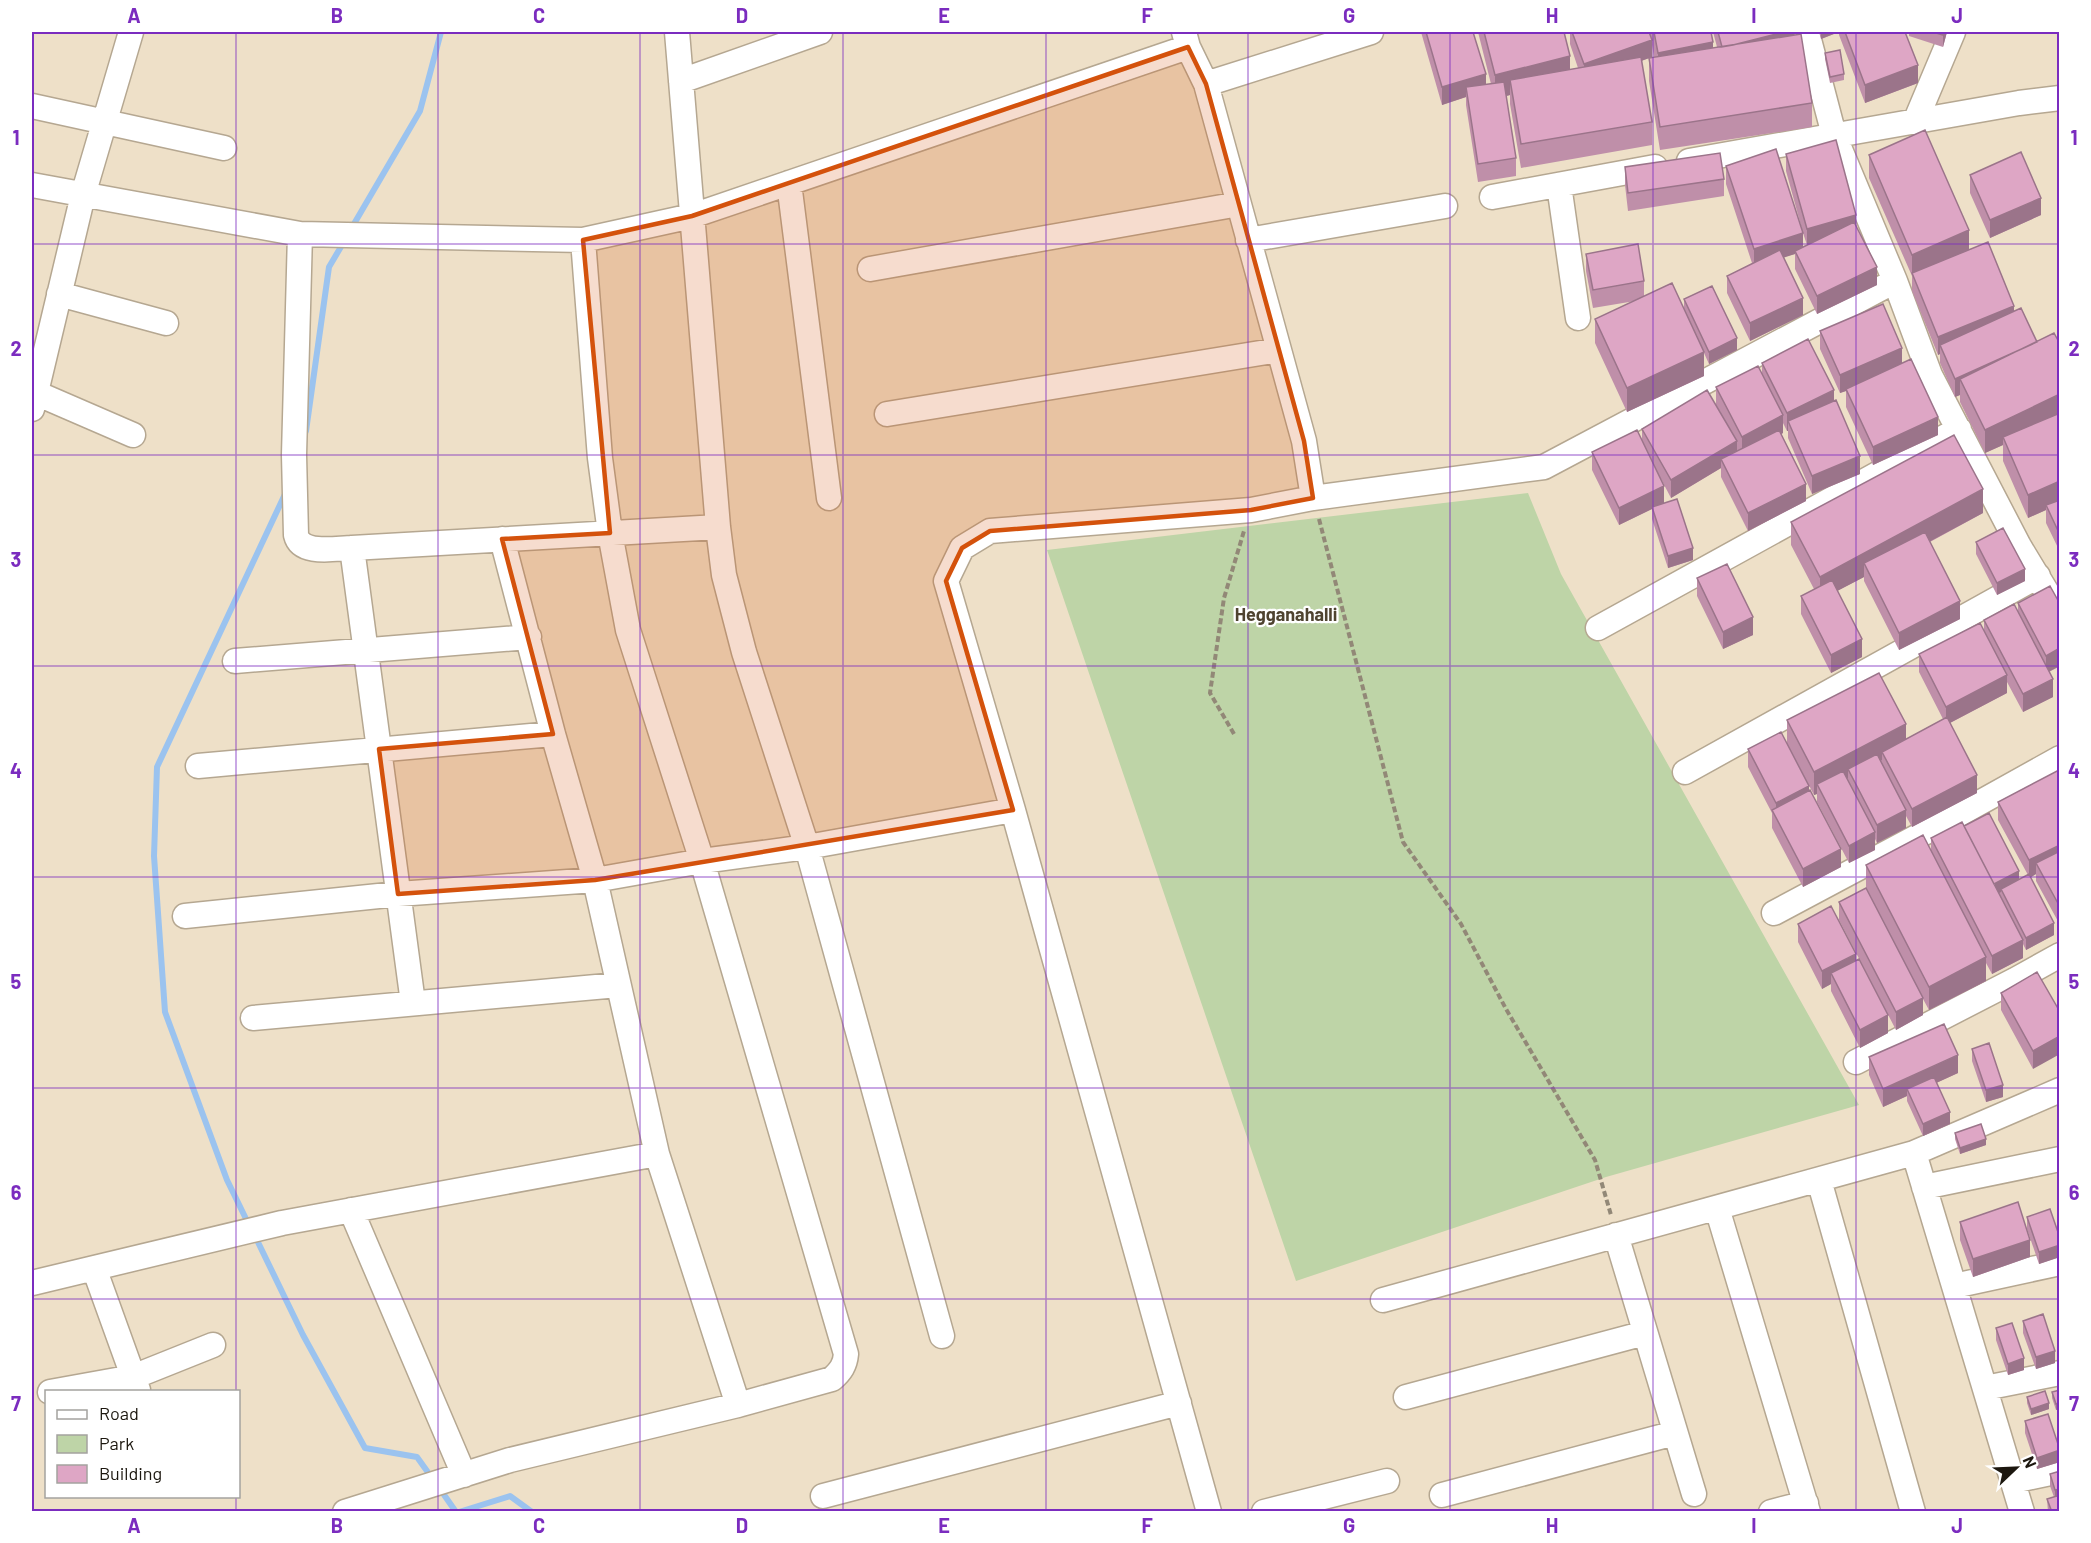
<svg xmlns="http://www.w3.org/2000/svg" width="2091" height="1543" font-family="Barlow,sans-serif">
<style>
.green{fill:#bed4a7}
.lines{fill:none;stroke-linecap:round;stroke-linejoin:round}
.stream{stroke:#9bc3ef;stroke-width:6}
.minor-casing{stroke:#b5a791;stroke-width:27}
.path{stroke:#928877;stroke-width:4;stroke-dasharray:6 3;stroke-linecap:butt}
.minor{stroke:#fff;stroke-width:24}
.wall{fill:#bf8fa9;fill-rule:evenodd}
.shaded-wall{fill:#9b748a}
.building{fill:#dea6c5;stroke:#9b748a;stroke-width:1.5}
.marked{fill:#d4520c;fill-opacity:0.2;stroke:#d4520c;stroke-width:4.5;stroke-linejoin:round}
.grid{fill:none;stroke:#7b2cbf;stroke-width:1.5;stroke-opacity:0.55}
.labels{text-anchor:middle;stroke-width:4.5;stroke-linejoin:round;paint-order:stroke}
.quarter-label{font-size:18px;font-weight:bold;fill:#4f4330;stroke:#fff}
.neatline{fill:none;stroke:#7b2cbf;stroke-width:2}
.grid-label{font-size:20px;text-anchor:middle;font-weight:bold;fill:#7b2cbf}
</style>
<rect width="100%" height="100%" fill="#eee0c8"/>
<path class="green" d="M1528,493L1561,574L1859,1105L1606,1177L1296,1281L1047,550Z"/>
<g class="lines">
<path class="stream" d="M351,229L420,111L441,32
M306,431L329,267L345,240
M249,1225L227,1180L165,1012L154,856L157,767L286,492
M254,1234L303,1335L365,1448L417,1457L432,1478
M440,1489L456,1512
M459,1512L510,1496L532,1512"/>
<g class="minor-casing">
<path id="minor" d="M677,32L718,527L724,575L744,652L807,847L942,1336
M1184,32L1188,47L1206,84L1304,441L1313,498L1251,510L990,531L962,548L946,581L1013,810L1209,1512
M1807,32L1834,135L1895,281L1930,375L2019,546L2060,614
M681,81L820,32
M1206,84L1371,32
M32,106L224,148
M1915,122L1953,32
M1689,161L2019,103L2060,98
M789,183L829,498
M32,185L300,234L583,240L692,216L1188,47
M1559,185L1578,318
M1492,197L1655,167
M300,234L294,455L296,535C301,556 336,548 352,548L718,527
M583,240L600,458L610,533L628,630L702,861L846,1354C845,1365 841,1371 832,1379L738,1405
M1248,240L1445,206
M870,269L1239,204
M59,294L166,323
M36,393L133,435
M32,409L83,195L131,32
M887,414L1279,350
M1313,498L1544,467L1895,281
M352,548L413,1003
M1598,628L1959,429
M235,661L529,637
M198,766L553,734
M1685,772L2038,576
M1774,913L1954,817L2060,758
M185,916L398,894L595,880L702,861L807,847L1013,810
M253,1018L618,985
M1856,1062L2015,980L2060,955
M1914,1153L2022,1512
M1819,1180L1913,1512
M1924,1187L2060,1159
M1717,1208L1808,1512
M351,1210L464,1475
M1616,1235L1694,1494
M94,1268L138,1390
M32,1283L282,1223L657,1154
M1954,1286L2060,1263
M1383,1300L1914,1153L2060,1090
M1985,1388L2060,1373
M50,1392L133,1377L213,1345
M1406,1397L1645,1333
M2013,1481L2060,1471
M1442,1495L1675,1433
M823,1496L1179,1403
M345,1512L510,1460L738,1405L657,1154L595,880L553,734L502,539
M1264,1512L1387,1481
M1771,1512L1806,1503"/>
</g>
<path class="path" d="M1319,519L1403,842L1461,924L1506,1009L1595,1160L1611,1215
M1234,734L1210,693L1224,598L1244,531"/>
<use href="#minor" class="minor"/>
</g>
<path class="wall" d="M1421,32H1473L1486,85L1491,84L1478,32H1564L1570,70L1578,68L1570,44V32H1711L1713,48L1717,47L1713,32H1794V35L1812,103V127L1660,150L1649,81V58L1641,61L1652,122V145L1521,168L1510,104V95L1506,96L1516,158V176L1478,182L1466,105V97L1442,105ZM1652,45L1654,57H1652Z
M1819,32H1905L1918,83L1865,103L1839,35V32L1821,39Z
M1909,32H1947L1943,47L1909,36Z
M1825,53L1844,74V80L1830,83L1825,59Z
M1786,154L1856,225L1877,285L1817,314L1795,269V254L1783,257L1803,315L1750,341L1727,293V276L1752,263L1726,184V166L1803,233L1786,171ZM1803,233L1807,245L1803,246Z
M1869,155L1969,250L2037,342L2060,344V552L2046,523V510L2028,518L2003,461V445L1985,453L1960,402V395L1955,397L1940,363V354L1938,355L1912,291V276L1869,178Z
M1625,167L1724,179V196L1628,211L1625,185Z
M1970,175L2041,215L1990,238L1970,193Z
M1586,254L1644,281V296L1684,308V299L1737,350L1709,364L1704,353V376L1627,412L1595,343V319L1635,301L1593,308L1586,271Z
M1820,331L1902,363L1938,435L1873,465L1846,407V391L1840,393L1820,349Z
M1762,363L1834,401L1860,474L1812,494L1788,438V431H1787L1783,423V433L1781,434L1806,501L1748,531L1721,477V468L1671,498L1661,479L1664,503L1693,560L1668,568L1652,519V509L1619,525L1592,470V452L1642,440V429L1721,413L1716,405V387L1762,374Z
M1983,513L1930,542L1960,619L1899,650L1864,581V577L1837,591L1862,657L1831,673L1801,614V596L1814,589L1791,545V522Z
M1976,542L2025,581L1997,595L1976,554Z
M1697,578L1753,635L1723,649L1697,596Z
M2018,603L2060,666L2049,672L2053,697L2023,712L2007,682V693L1950,723L1977,793L1912,827L1906,816V828L1877,843L1875,839V850L1849,863L1817,802V794L1814,795L1793,755L1841,867L1803,887L1772,828V813L1748,767V749L1787,744V720L1906,739L1943,719L1919,672V654L1984,631V620L2018,612Z
M2059,770L2060,925L2036,881V874L2030,878L2054,935L2026,950L2023,944V958L1992,974L1986,963V981L1929,1010L1923,999V1015L1896,1030L1839,920V902L1866,888V865L1931,850V838L1964,826L2019,879L2028,875L1998,820V802Z
M1798,924L1856,960L1888,1033L1860,1048L1831,991V984L1822,989L1798,942Z
M2037,972L2033,1069L2001,1010V993Z
M1972,1049L2003,1097L1986,1102L1972,1061Z
M1869,1057L1958,1073L1936,1083L1950,1124L1923,1136L1907,1101V1096L1883,1107L1869,1075Z
M1955,1133L1986,1145L1960,1154L1955,1139Z
M2060,1209V1227L2058,1222V1210Z
M2027,1217L2060,1238V1257L2039,1264L2027,1229Z
M1960,1222L2030,1257L1973,1277L1960,1240Z
M2023,1321L2055,1363L2036,1369L2023,1333Z
M1996,1328L2024,1370L2008,1375L1996,1340Z
M2060,1390L2056,1410L2052,1398V1392Z
M2027,1397L2049,1409L2031,1415L2027,1403Z
M2025,1421L2060,1449V1462L2037,1469L2025,1433Z
M2060,1471V1512H2048L2047,1499L2054,1497L2050,1486V1474Z"/>
<path class="shaded-wall" d="M1784,32H1794V47L1722,48Z
M1821,32H1839L1821,39Z
M1944,32H1947L1943,47V35Z
M1652,40V57L1584,82V64Z
M1713,42V65L1658,77V53Z
M1570,56V80H1510V95L1495,99V75Z
M1918,65V83L1865,103V85Z
M1486,74V92L1466,87V97L1442,105V87Z
M2041,198V215L1990,238V220Z
M1856,215V233L1807,246V229Z
M1969,230V253L1912,275V255Z
M1803,233V251H1795V254L1754,267V249Z
M1877,267V285L1817,314V296Z
M1803,298V315L1750,341V323Z
M2014,306V323L1940,345V354L1938,355V337Z
M1737,338V350L1709,364V352Z
M2037,342L1960,379V395L1955,397V379Z
M1902,348V366L1846,389V391L1840,393V375Z
M1704,352V376L1627,412V388Z
M1834,390V408L1788,421V431H1787V413Z
M2060,394V417L2003,437V445L1985,453V430Z
M1783,415V433L1742,455V437Z
M1938,417V435L1873,465V447Z
M1737,441V458L1721,459V468L1671,498V480Z
M1860,456V474L1812,494V476Z
M2060,481V504L2046,505V510L2028,518V495Z
M1806,484V501L1748,531V513Z
M1664,486V504L1652,507V509L1619,525V508Z
M1983,489V513L1869,574L1864,563V577L1820,600V577Z
M1693,548V560L1668,568V556Z
M2025,569V581L1997,595V583Z
M1960,601V619L1899,650V633Z
M1753,617V635L1723,649V632Z
M1862,639V657L1831,673V655Z
M2060,648V666L2046,673V656Z
M2007,675V693L1946,725V707Z
M2053,679V697L2023,712V694Z
M1906,724V748L1882,752V760L1851,776L1848,769V778L1821,792L1817,784V794L1814,795V772Z
M1977,775V793L1912,827V809Z
M1809,786V804L1776,818V803Z
M1906,810V828L1877,843V825Z
M1875,832V850L1849,863V846Z
M2060,845V862L2036,863V874L2029,878V860Z
M1841,849V867L1803,887V869Z
M2019,871V882L2001,889V892L1994,896V884Z
M2054,923V935L2026,950V938Z
M2023,940V958L1992,974V956Z
M1856,954V971L1831,973V984L1822,989V971Z
M1986,957V981L1929,1010V987Z
M1923,998V1015L1896,1030V1012Z
M1888,1015V1033L1860,1048V1030Z
M2060,1036V1054L2033,1069V1051Z
M1958,1055V1073L1910,1095L1907,1089V1096L1883,1107V1089Z
M2003,1085V1097L1986,1102V1090Z
M1950,1112V1124L1923,1136V1124Z
M1986,1139V1145L1960,1154V1148Z
M2030,1240V1257L1973,1277V1259Z
M2060,1245V1257L2039,1264V1252Z
M2055,1351V1363L2036,1369V1357Z
M2024,1358V1370L2008,1375V1364Z
M2049,1403V1409L2031,1415V1409Z
M2060,1403V1409L2056,1410V1404Z
M2060,1450V1462L2037,1469V1458Z
M2060,1489V1501L2055,1502V1490Z"/>
<path class="building" d="M1426,32H1473L1486,74L1442,87Z
M1484,32H1564L1570,56L1495,75Z
M1572,32H1649L1652,40L1584,64Z
M1654,32H1711L1713,42L1658,53Z
M1718,32H1784L1733,45L1722,47Z
M1845,32H1905L1918,65L1865,85Z
M1933,32H1944L1943,35Z
M1801,34L1812,103L1660,127L1649,58Z
M1840,50L1844,74L1830,77L1825,53Z
M1641,57L1652,122L1521,144L1510,80Z
M1504,82L1516,158L1478,164L1466,87Z
M1925,130L1969,230L1912,255L1869,155Z
M1836,140L1856,215L1807,229L1786,154Z
M1776,149L1803,233L1754,249L1726,166Z
M2021,152L2041,198L1990,220L1970,175Z
M1720,153L1724,179L1628,193L1625,167Z
M1854,222L1877,267L1817,296L1795,251Z
M1988,242L2014,306L1938,337L1912,273Z
M1638,244L1644,281L1593,290L1586,254Z
M1780,250L1803,298L1750,323L1727,276Z
M1672,283L1704,352L1627,388L1595,319Z
M1712,286L1737,338L1709,352L1684,299Z
M1883,304L1902,348L1840,375L1820,331Z
M2021,308L2037,342L1955,379L1940,345Z
M2054,333L2060,344V394L1985,430L1960,379Z
M1808,339L1834,390L1787,413L1762,363Z
M1911,359L1938,417L1873,447L1846,389Z
M1758,366L1783,415L1742,437L1716,387Z
M1707,390L1737,441L1671,480L1642,429Z
M1836,400L1860,456L1812,476L1788,421Z
M2060,413V481L2028,495L2003,437Z
M1637,430L1664,486L1619,508L1592,452Z
M1779,430L1806,484L1748,513L1721,459Z
M1954,435L1983,489L1820,577L1791,522Z
M1677,499L1693,548L1668,556L1652,507Z
M2060,500V535L2046,505Z
M2003,528L2025,569L1997,583L1976,542Z
M1925,532L1960,601L1899,633L1864,563Z
M1727,564L1753,617L1723,632L1697,578Z
M1832,580L1862,639L1831,655L1801,596Z
M2050,586L2060,604V648L2046,656L2018,603Z
M2014,604L2053,679L2023,694L1984,620Z
M1980,623L2007,675L1946,707L1919,654Z
M1879,673L1906,724L1814,772L1787,720Z
M1947,717L1977,775L1912,809L1882,752Z
M1781,732L1809,786L1776,803L1748,749Z
M1877,754L1906,810L1877,825L1848,769Z
M2059,770L2060,845L2029,860L1998,802Z
M1843,771L1875,832L1849,846L1817,784Z
M1810,790L1841,849L1803,869L1772,810Z
M1989,813L2019,871L1994,884L1964,826Z
M1962,822L2023,940L1992,956L1931,838Z
M1923,835L1986,957L1929,987L1866,865Z
M2060,851V907L2036,863Z
M2029,874L2054,923L2026,938L2001,889Z
M1866,888L1923,998L1896,1012L1839,902Z
M1831,906L1856,954L1822,971L1798,924Z
M1859,959L1888,1015L1860,1030L1831,973Z
M2037,972L2060,1012V1036L2033,1051L2001,993Z
M1944,1024L1958,1055L1883,1089L1869,1057Z
M1989,1043L2003,1085L1986,1090L1972,1049Z
M1934,1077L1950,1112L1923,1124L1907,1089Z
M1981,1124L1986,1139L1960,1148L1955,1133Z
M2018,1202L2030,1240L1973,1259L1960,1222Z
M2050,1209L2060,1238V1245L2039,1252L2027,1217Z
M2043,1314L2055,1351L2036,1357L2023,1321Z
M2012,1323L2024,1358L2008,1364L1996,1328Z
M2060,1390V1403L2056,1404L2052,1392Z
M2045,1391L2049,1403L2031,1409L2027,1397Z
M2048,1414L2060,1450L2037,1458L2025,1421Z
M2060,1471V1489L2055,1490L2050,1474Z
M2060,1495V1512H2052L2047,1499Z"/>
<path class="marked" d="M1188,47L1206,84L1304,441L1313,498L1251,510L990,531L962,548L946,581L1013,810L595,880L398,894L379,749L553,734L502,539L610,533L583,240L692,216Z"/>
<path class="grid" d="M236,32V1392M438,32V1512M640,32V1512M843,32V1512M1046,32V1512M1248,32V1512M1450,32V1512M1653,32V1512M1856,32V1512M32,244H2060M32,455H2060M32,666H2060M32,877H2060M32,1088H2060M32,1299H2060M236,1496V1512"/>
<g class="labels">
<g class="quarter-label">
<text x="1286" y="621">Hegganahalli</text>
</g>
</g>
<rect width="2091" height="1543" fill="none" stroke="#ffffff" stroke-width="66"/>
<rect x="45" y="1390" width="195" height="108" fill="#ffffff" stroke="#a4a29f" stroke-width="1.5"/>
<rect x="57" y="1410" width="30" height="9" fill="#ffffff" stroke="#a4a29f" stroke-width="1.5"/>
<text x="99" y="1420" font-size="18" fill="#1c170f">Road</text>
<rect x="57" y="1435" width="30" height="18" fill="#bed4a7" stroke="#a4a29f" stroke-width="1.5"/>
<text x="99" y="1450" font-size="18" fill="#1c170f">Park</text>
<rect x="57" y="1465" width="30" height="18" fill="#dea6c5" stroke="#a4a29f" stroke-width="1.5"/>
<text x="99" y="1480" font-size="18" fill="#1c170f">Building</text>
<g transform="translate(2016 1468) rotate(67)" stroke="#ffffff" stroke-width="4.5" paint-order="stroke">
<path d="M0-4.5L10 22L0 15L-10 22Z" fill="#1c170f"/>
<text y="-9" font-size="16" font-weight="bold" text-anchor="middle" fill="#1c170f">N</text>
</g>
<rect x="33" y="33" width="2025" height="1477" class="neatline"/>
<g class="grid-label">
<text x="134" y="23">A</text>
<text x="337" y="23">B</text>
<text x="539" y="23">C</text>
<text x="742" y="23">D</text>
<text x="944" y="23">E</text>
<text x="1147" y="23">F</text>
<text x="1349" y="23">G</text>
<text x="1552" y="23">H</text>
<text x="1754" y="23">I</text>
<text x="1957" y="23">J</text>
<text x="16" y="145">1</text>
<text x="2074" y="145">1</text>
<text x="16" y="356">2</text>
<text x="2074" y="356">2</text>
<text x="16" y="567">3</text>
<text x="2074" y="567">3</text>
<text x="16" y="778">4</text>
<text x="2074" y="778">4</text>
<text x="16" y="989">5</text>
<text x="2074" y="989">5</text>
<text x="16" y="1200">6</text>
<text x="2074" y="1200">6</text>
<text x="16" y="1411">7</text>
<text x="2074" y="1411">7</text>
<text x="134" y="1533">A</text>
<text x="337" y="1533">B</text>
<text x="539" y="1533">C</text>
<text x="742" y="1533">D</text>
<text x="944" y="1533">E</text>
<text x="1147" y="1533">F</text>
<text x="1349" y="1533">G</text>
<text x="1552" y="1533">H</text>
<text x="1754" y="1533">I</text>
<text x="1957" y="1533">J</text>
</g>
</svg>
